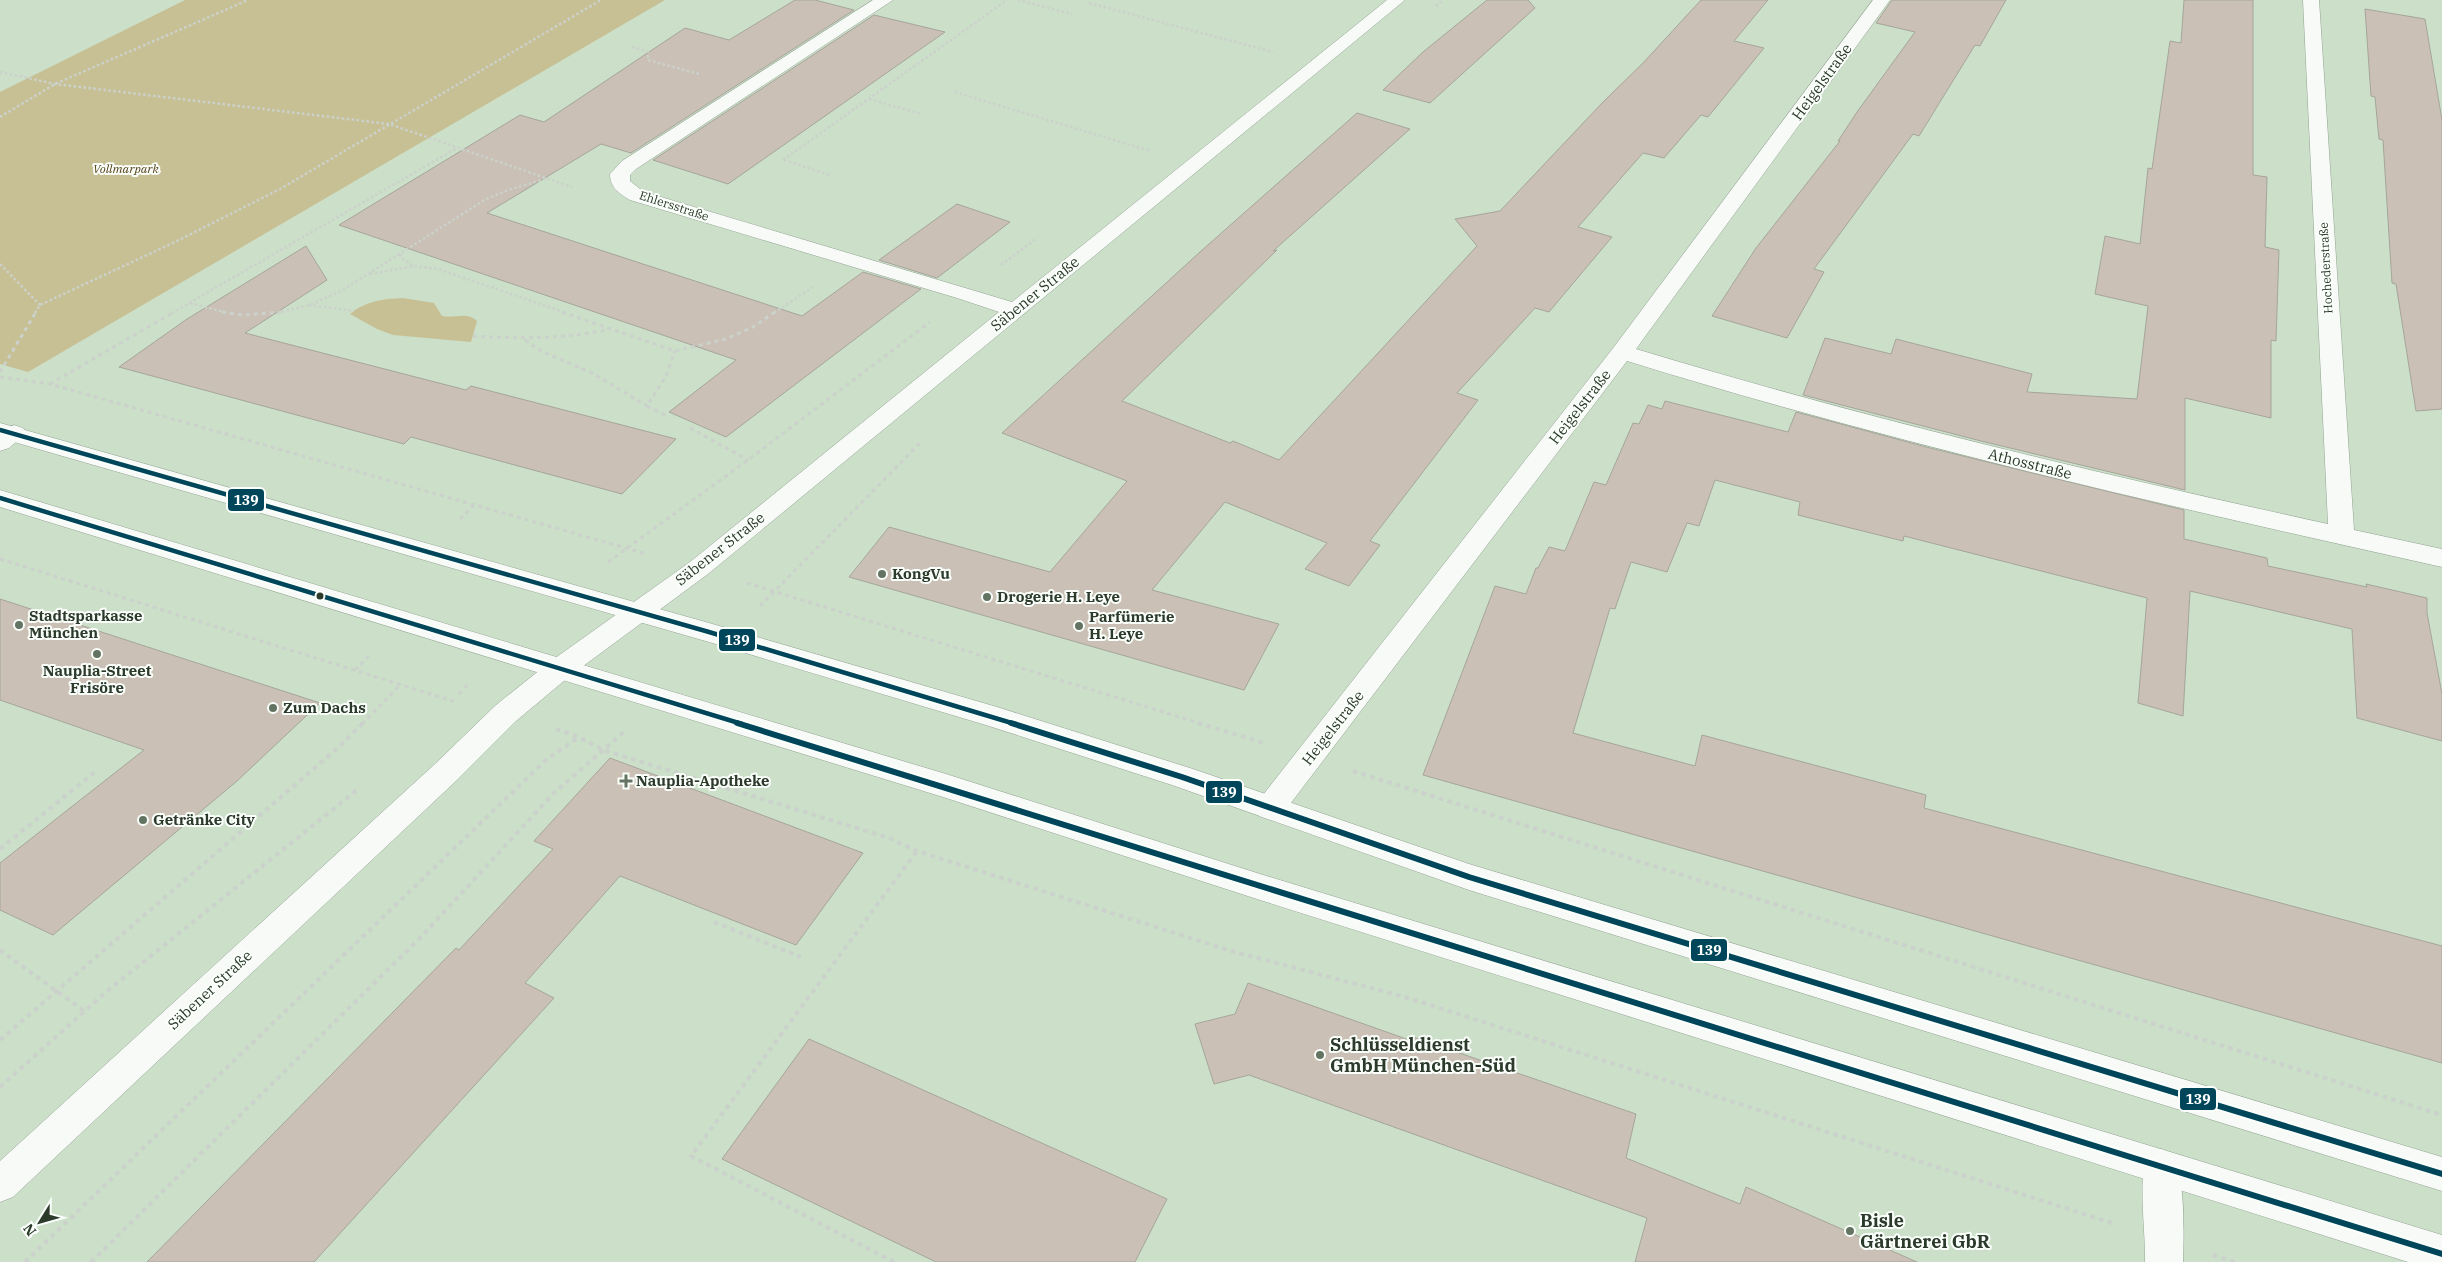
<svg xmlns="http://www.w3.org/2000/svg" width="2442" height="1262" font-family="'IBM Plex Serif',serif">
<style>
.green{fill:#c8c095}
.building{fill:#cac0b5;stroke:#a6a59b}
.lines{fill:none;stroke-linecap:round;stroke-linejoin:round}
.street-casing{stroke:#94a493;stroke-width:1}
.secondary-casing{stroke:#94a493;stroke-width:1}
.path-far2{stroke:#cbd1cb;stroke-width:2.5;stroke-dasharray:2.5 2.5;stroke-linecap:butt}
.path-far1{stroke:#cbd1cb;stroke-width:3;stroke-dasharray:4 4;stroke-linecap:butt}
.path{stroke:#cbd1cb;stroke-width:4;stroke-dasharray:4.5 4.5;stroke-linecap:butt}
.street{fill:#f7faf7;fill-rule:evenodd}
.secondary{fill:#f7faf7;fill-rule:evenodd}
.bus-1-far1-casing{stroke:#fbfffb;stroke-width:8}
.bus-1-casing{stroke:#fbfffb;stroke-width:10}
.bus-1-far1{stroke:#00465a;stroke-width:4.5}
.bus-1{stroke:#00465a;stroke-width:6}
.poi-dot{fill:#637462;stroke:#fbfffb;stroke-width:2}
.bus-dot{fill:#2b3a2a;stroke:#fbfffb;stroke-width:2}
.labels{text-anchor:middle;stroke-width:4;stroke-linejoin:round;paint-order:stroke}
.far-park-label{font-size:12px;font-style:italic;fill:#554118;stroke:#fbfffb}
.far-street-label{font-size:12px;fill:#2b3a2a;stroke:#fbfffb}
.street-label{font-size:15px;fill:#2b3a2a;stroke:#fbfffb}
.poi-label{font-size:15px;font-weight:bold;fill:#2b3a2a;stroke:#fbfffb;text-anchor:start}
.near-poi-label{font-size:18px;font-weight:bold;fill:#2b3a2a;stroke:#fbfffb;text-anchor:start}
.line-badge{stroke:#fbfffb;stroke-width:2}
.badge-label{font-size:14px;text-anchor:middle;font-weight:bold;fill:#fff}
</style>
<rect width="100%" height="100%" fill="#cbdfc9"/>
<path class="green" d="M185,0H665L28,372L0,364V92Z
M403,298L434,303L442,316C455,319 466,311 477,321L471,342L393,335L377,329L350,314C365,301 383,299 403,298Z"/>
<path class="building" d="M795,0H815L854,10L631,153L601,144L487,213L802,316L863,272L921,289L726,437L669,412L736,360L339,225L520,115L544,122L685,28L729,40Z
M1487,0H1528L1535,8L1430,103L1383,90L1423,52Z
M1701,0H1768L1734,41L1764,48L1708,117L1701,115L1664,158L1643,153L1578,227L1612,237L1549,312L1535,308L1457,393L1478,400L1370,541L1380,545L1349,586L1305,569L1327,543L1225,502L1152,590L1279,624L1244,690L849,577L889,527L1050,572L1127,481L1002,433L1200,252L1357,113L1410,129L1273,251L1277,250L1122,401L1230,443L1233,441L1279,460L1477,246L1455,219L1500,211L1603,102L1643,63Z
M1892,0H2006L1980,46L1975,45L1919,136L1913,134L1814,269L1824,272L1787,338L1712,316L1756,248L1840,141H1838L1857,112L1915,32L1876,23Z
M2184,0H2253V175L2267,177L2265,247L2279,250L2276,341L2271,340V418L2185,398V490L1981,441L1803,395L1825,338L1891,354L1896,339L2032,374L2027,392L2137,399L2148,306L2095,294L2105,236L2140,244L2148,168L2152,169L2170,41L2181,43Z
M2365,9L2425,19L2442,120V409L2416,411L2396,284L2392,283L2383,140L2379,139L2375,97L2371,96Z
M874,15L945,32L728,184L653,160Z
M957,204L1010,222L937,278L879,260Z
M306,246L327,280L245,333L466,390L471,386L676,439L622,494L411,437L404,444L119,367L187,319Z
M1665,401L1788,432L1796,412L1930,448L2184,510V539L2267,558L2268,566L2367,587L2366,584L2427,598V613L2442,694V741L2357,718L2352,629L2190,591L2183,716L2138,703L2147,598L1904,536L1903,541L1798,515L1800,502L1715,480L1699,526L1687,523L1667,572L1631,562L1615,609L1610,608L1573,733L1695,766L1702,735L1926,795L1924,808L2442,946V1063L1423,775L1495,586L1526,594L1536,568H1538L1549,547L1565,551L1594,482L1606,485L1633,423L1639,424L1648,405L1662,409Z
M0,599L320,703L237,781L53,935L0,910V863L144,750L0,700Z
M610,758L863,853L796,945L620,876L525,983L554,998L314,1262H147L456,948L459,950L553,849L534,841Z
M1248,983L1412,1041L1413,1037L1636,1114L1626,1158L1740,1204L1746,1187L1917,1262H1635L1647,1218L1249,1075L1214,1084L1195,1024L1235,1014Z
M809,1039L1167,1199L1135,1262H936L722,1159Z"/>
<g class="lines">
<g class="street-casing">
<path id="street" d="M873,0H893L636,169L630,175V181L644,192L1012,302L1387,0H1405L708,574L571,675L516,721L457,780L13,1197L0,1202V1161L435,764L496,705L551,661L690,562L999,312L957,298L630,200C619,193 610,188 610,174L622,161Z
M1873,0H1890L1636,349C1864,418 2095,473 2328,524L2303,0H2319L2354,530L2442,549V567C2168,506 1895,444 1627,361L1281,816L1270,820L1259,816L1255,808L1259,800L1614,347Z
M14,425L23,428L26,433L9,448L0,451V432Z
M2161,1149L2174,1154C2185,1180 2184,1233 2183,1262H2145C2146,1232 2137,1179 2148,1154Z"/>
</g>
<g class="secondary-casing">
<path id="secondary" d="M0,423L709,623L997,707L1193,769L1469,864L2442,1157V1191L1469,890L1172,785L989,726L709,642L0,438Z
M0,490L946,774L1260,874L2442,1235V1262H2408L1260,900L943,797L0,507Z"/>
</g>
<path class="path-far2" d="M1018,0L1072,14
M1089,3L1273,52
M1436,6L1443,0
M632,47L648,52V60L699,74
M0,72L55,84L389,124L572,187
M955,92L1150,151
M869,99L921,114
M0,117L55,84L248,0
M783,160L1007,0
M784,160L829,175
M400,254L404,260L414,266
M0,264L40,305
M1001,265L1036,239
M370,274L415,266L438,269L566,313
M190,303L228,313
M309,305L354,311
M35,313L40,305L175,242L280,189L601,0
M172,313L457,148
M277,313L310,305L341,291L486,199L508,190L548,178
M774,313L813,287"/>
<path class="path-far1" d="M222,312L242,315L282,312
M562,312L675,351L726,339L753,327L775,312
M473,336C520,339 565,339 611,329
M525,340L541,351L594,374L647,406
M0,372L36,312
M0,377L50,384L647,554
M50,384L174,312
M665,415L647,406L666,376L675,351
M690,428L748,460
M460,519L475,504
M0,559L456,702
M608,562L748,460L930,322
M747,583L1202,724
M760,606L923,440
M355,670L369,656
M459,694L468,684
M362,724L401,684"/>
<path class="path" d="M1198,723L1264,743
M556,729L579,737L603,750L889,838L917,851L1231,951L1405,997L2112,1223
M1353,771L2442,1115
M0,849L96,771
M714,922L801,957
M0,950L84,1011
M0,1040L340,746L363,723
M0,1087L106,992L357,790
M2213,1255L2234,1262
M25,1262L546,760L579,737
M91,1262L420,938L554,793L625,731
M894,1262L691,1156L917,851"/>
<use href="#street" class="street"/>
<use href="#secondary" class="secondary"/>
<g class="bus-1-far1-casing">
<path id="bus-1-far1" d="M0,430L709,632L1015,724
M0,498L742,724"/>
</g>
<g class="bus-1-casing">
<path id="bus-1" d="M737,723L2442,1254
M1011,723L1182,777L1469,877L2442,1174"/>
</g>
<use href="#bus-1-far1" class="bus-1-far1"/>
<use href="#bus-1" class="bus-1"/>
</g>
<g class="poi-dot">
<circle cx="882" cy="574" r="5"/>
<circle cx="987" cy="597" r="5"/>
<circle cx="19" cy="625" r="5"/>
<circle cx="1079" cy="626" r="5"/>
<circle cx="97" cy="654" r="5"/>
<circle cx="273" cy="708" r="5"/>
<path d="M623.5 773.5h5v5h5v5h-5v5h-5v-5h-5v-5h5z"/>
<circle cx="143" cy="820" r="5"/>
<circle cx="1320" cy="1055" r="5"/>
<circle cx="1850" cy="1231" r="5"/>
</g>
<circle class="bus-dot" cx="320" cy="596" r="4.5"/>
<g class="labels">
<g class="far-park-label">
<text x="126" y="173">Vollmarpark</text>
</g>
<g class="far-street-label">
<text transform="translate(674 206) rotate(18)" y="4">Ehlersstraße</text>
<text transform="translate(2326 268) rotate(-93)" y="4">Hochederstraße</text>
</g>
<g class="street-label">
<text transform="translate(1822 82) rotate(-54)" y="5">Heigelstraße</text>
<text transform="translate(1035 294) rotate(-39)" y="5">Säbener Straße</text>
<text transform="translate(1580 407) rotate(-52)" y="5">Heigelstraße</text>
<text transform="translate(2030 464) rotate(14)" y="5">Athosstraße</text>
<text transform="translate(720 549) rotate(-38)" y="5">Säbener Straße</text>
<text transform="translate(1333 728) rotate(-52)" y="5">Heigelstraße</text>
<text transform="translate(210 990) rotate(-43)" y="5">Säbener Straße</text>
</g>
<g class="poi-label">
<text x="892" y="579">KongVu</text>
<text x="997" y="602">Drogerie H. Leye</text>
<text x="29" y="621">Stadtsparkasse<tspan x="29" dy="17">München</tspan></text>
<text x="1089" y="622">Parfümerie<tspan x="1089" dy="17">H. Leye</tspan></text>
<text x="97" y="676" text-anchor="middle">Nauplia-Street<tspan x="97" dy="17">Frisöre</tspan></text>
<text x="283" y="713">Zum Dachs</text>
<text x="636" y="786">Nauplia-Apotheke</text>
<text x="153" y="825">Getränke City</text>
</g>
<g class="near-poi-label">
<text x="1330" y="1051">Schlüsseldienst<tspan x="1330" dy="21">GmbH München-Süd</tspan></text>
<text x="1860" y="1227">Bisle<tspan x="1860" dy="21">Gärtnerei GbR</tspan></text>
</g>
</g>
<g class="line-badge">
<rect x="227" y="488" width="38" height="24" rx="5" fill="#00465a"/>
<rect x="718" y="628" width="38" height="24" rx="5" fill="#00465a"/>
<rect x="1205" y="780" width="38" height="24" rx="5" fill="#00465a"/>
<rect x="1690" y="938" width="38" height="24" rx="5" fill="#00465a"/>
<rect x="2179" y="1087" width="38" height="24" rx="5" fill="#00465a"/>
</g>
<g class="badge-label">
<text x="246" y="505">139</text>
<text x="737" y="645">139</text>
<text x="1224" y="797">139</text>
<text x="1709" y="955">139</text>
<text x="2198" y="1104">139</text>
</g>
<g transform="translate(40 1222) rotate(233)" stroke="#fbfffb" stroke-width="4" paint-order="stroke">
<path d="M0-4L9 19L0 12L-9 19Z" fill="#2b3a2a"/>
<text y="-8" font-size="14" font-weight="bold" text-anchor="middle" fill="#2b3a2a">N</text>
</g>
</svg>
